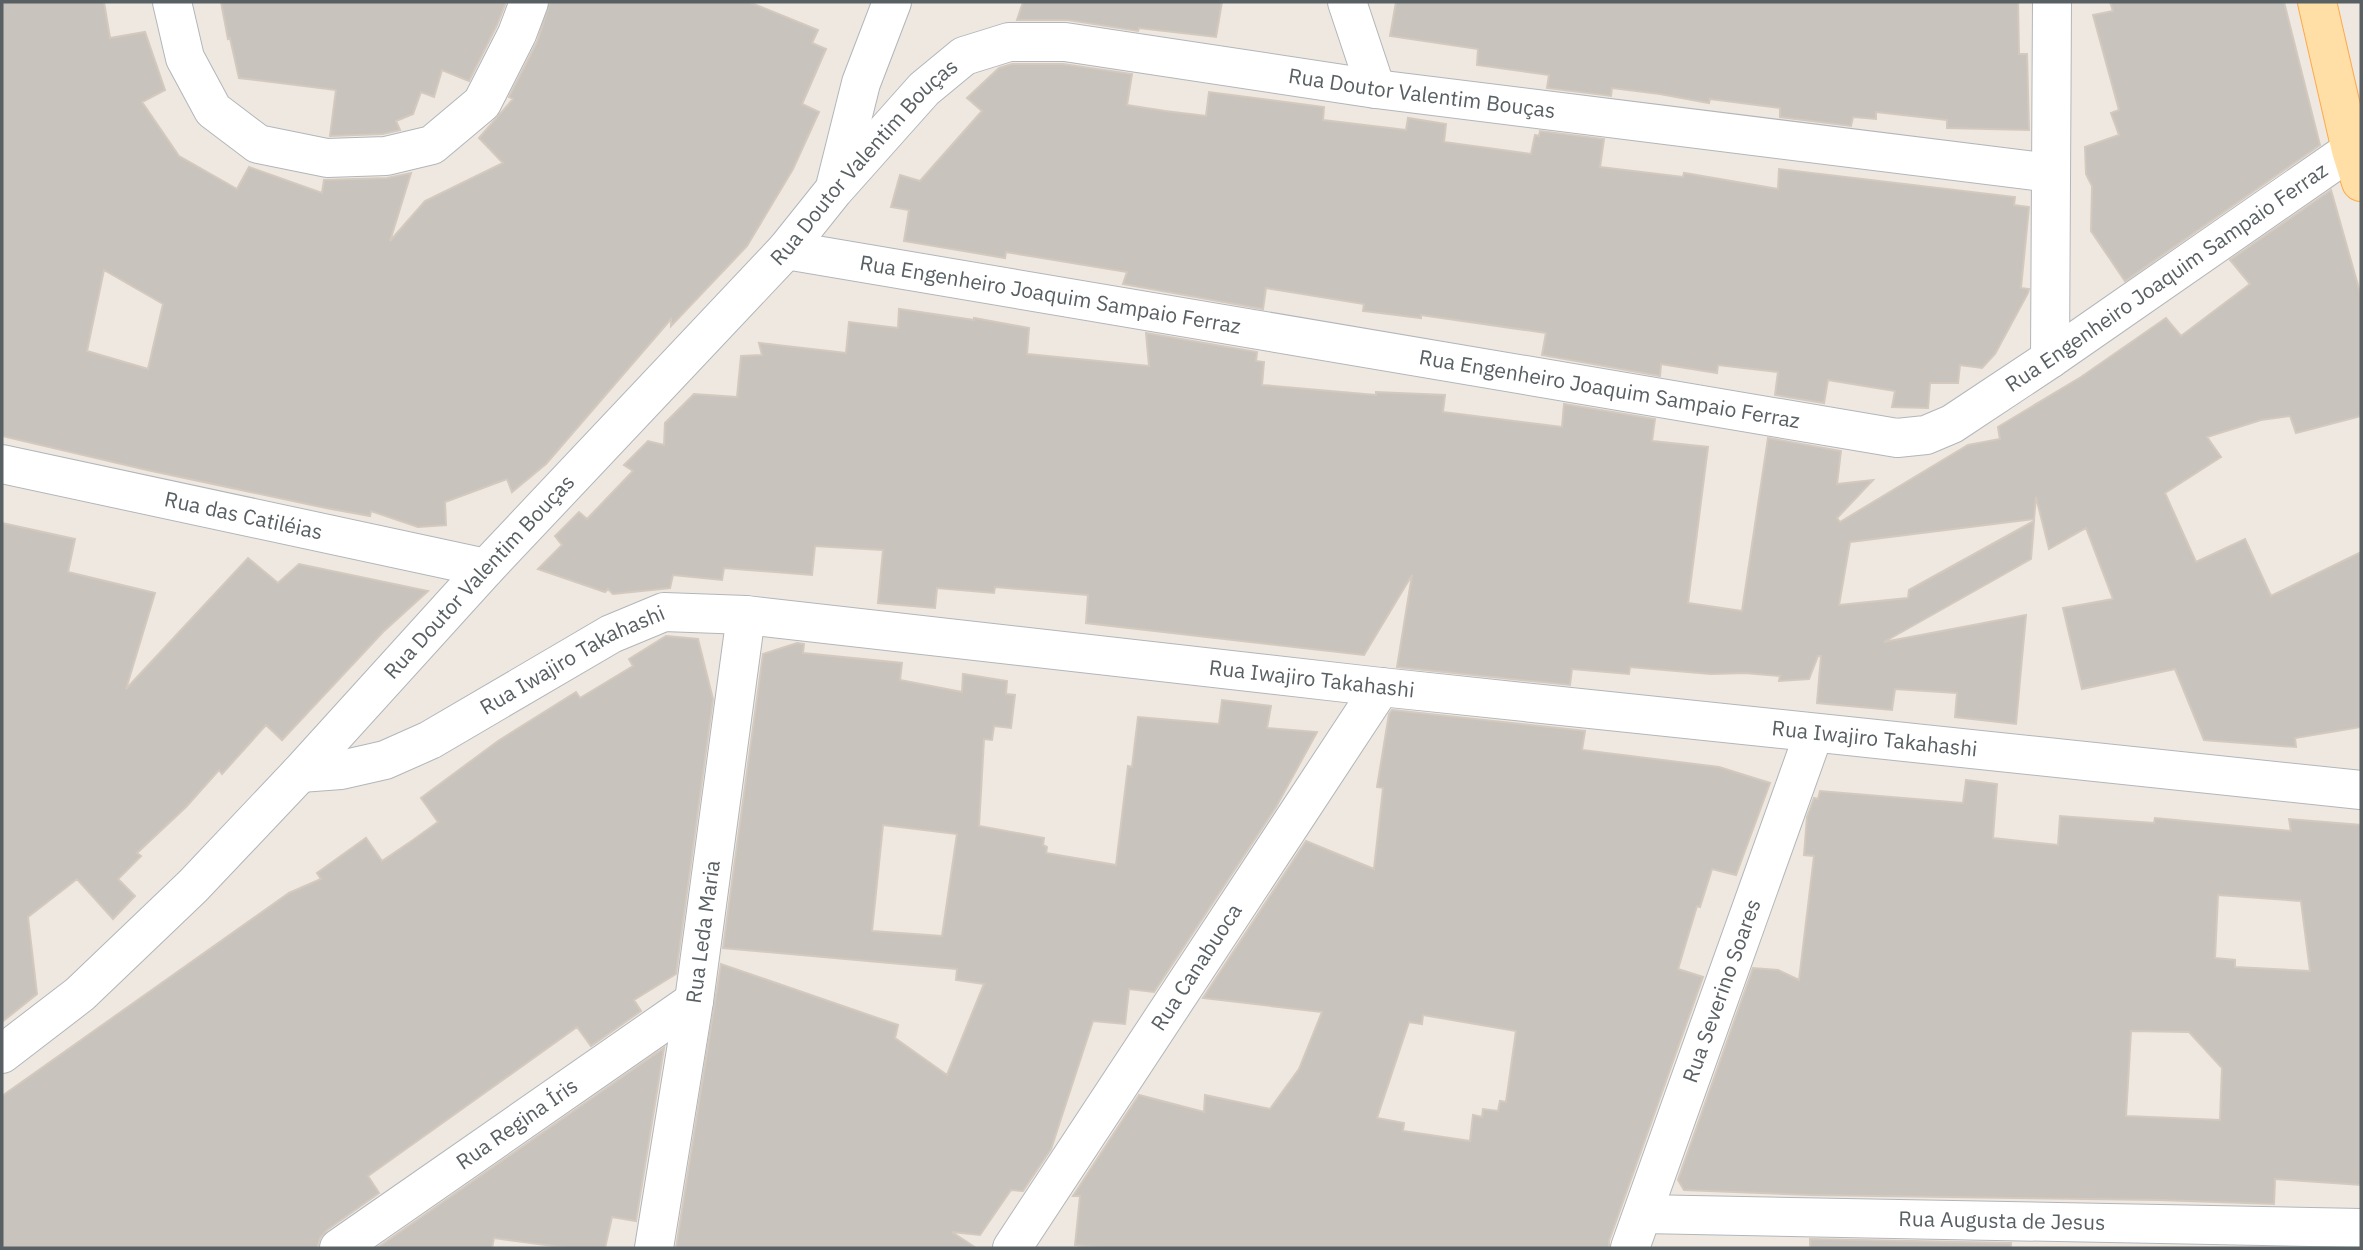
<svg xmlns="http://www.w3.org/2000/svg" width="2363" height="1250" font-family="'IBM Plex Sans',sans-serif">
<style>
.building{fill:#c9c3bd;stroke:#d3c9be;stroke-width:2;fill-rule:evenodd}
.lines{fill:none;stroke-linecap:round;stroke-linejoin:round}
.minor-casing{stroke:#b2b6ba;stroke-width:40}
.major-casing{stroke:#ffa849;stroke-width:40}
.minor{stroke:#fff;stroke-width:38}
.major{stroke:#ffdfa5;stroke-width:38}
.labels{text-anchor:middle;stroke-width:7;stroke-linejoin:round;paint-order:stroke}
.street-label{font-size:21px;fill:#596063;stroke:#fff}
</style>
<rect width="100%" height="100%" fill="#eee8e0"/>
<path class="building" d="M2,2H104L110,38L145,32L165,90L142,102L179,156L237,189L249,167L322,193L324,180L387,178L411,173L390,241L425,201L503,163L479,138L513,99L509,97L537,42L550,2H749L818,30L812,43L826,49L802,104L819,112L793,169L747,246L671,326V319L546,464L512,492L507,479L445,502L446,525L418,527L371,511L370,516L326,508L147,470L2,436ZM104,270L163,304L148,369L87,351Z
M221,2H506L497,25L469,81L442,70L434,97L421,92L413,114L396,121L400,130L383,134L330,136L336,90L239,78L230,38L228,39Z
M1023,2H1222L1216,37L1139,28L1138,31L1068,20H1017Z
M1396,2H2018L2019,54H2027L2029,130L1947,128V120L1876,112V119L1853,117L1851,126L1780,117V108L1710,99L1709,103L1660,94L1612,88L1611,96L1547,88L1549,75L1477,65L1478,49L1390,36Z
M2110,2H2284L2320,145L2125,281L2091,231L2092,186L2086,174L2085,147L2119,135L2111,113L2119,110L2093,15L2113,11Z
M1012,64H1063L1132,74L1127,105L1165,111L1206,116L1209,92L1324,107L1323,120L1406,130L1408,118L1446,124L1444,142L1531,154L1535,135L1539,136L1540,131L1604,139L1600,167L1683,177L1684,173L1778,189L1779,169L2015,197L2014,205L2029,207L2021,288L2029,289L2028,293L1995,354L1982,368L1960,365L1958,383H1930L1928,408L1892,407L1895,391L1828,380L1824,403L1775,395L1778,372L1718,365L1717,373L1661,364L1660,376L1542,355L1546,333L1421,315V318L1363,311L1364,304L1266,288L1263,309L1123,284L1127,272L1006,252L1005,258L904,241L909,210L891,207L900,175L920,181L982,111L967,98L999,68Z
M2331,190L2361,296V416L2296,433L2290,416L2261,420L2207,437L2221,457L2165,493L2196,562L2245,539L2271,596L2361,552V727L2295,738L2296,747L2204,740L2175,669L2082,689L2063,608L2113,599L2086,528L2049,549L2036,497L2034,519L1850,542L1839,605L1908,598L1909,590L2034,521L2031,559L1884,642L2026,615L2016,724L1955,717L1957,693L1895,689L1892,710L1817,703L1821,656H1818L1809,679L1779,681L1780,676L1745,673L1711,674L1630,667L1629,674L1572,669L1570,685L1397,667L1412,575L1364,655L1086,623L1088,595L995,587L994,593L937,588L935,608L878,603L883,550L815,546L812,575L724,568L722,580L673,575L670,588L613,594L608,589L605,592L538,569L562,545L555,536L579,512L587,519L633,471L624,465L648,441L664,445L665,423L694,394L737,397L741,356L762,355L759,343L846,353L849,322L898,328L899,309L974,320V318L1029,328L1027,354L1149,366L1146,333L1257,352L1256,361L1264,362L1262,385L1376,395V392L1445,395L1443,412L1562,427L1564,404L1655,419L1652,441L1708,447L1688,603L1742,611L1768,438L1841,451L1837,484L1873,480L1837,518L1840,522L1968,445L2000,439L1998,427L2081,377L2166,318L2181,336L2250,284L2230,260Z
M2,523L75,539L68,572L155,593L126,689L248,558L278,583L299,564L428,591L383,632L282,740L266,725L222,774L219,770L186,807L137,853L141,856L118,879L135,896L113,919L77,879L28,917L37,994L2,1022Z
M666,636L698,639L713,699L676,974L634,1000L641,1011L591,1046L577,1027L368,1176L379,1193L327,1230L320,1238L317,1248H2V1096L289,893L321,879L317,873L366,838L382,861L413,840L438,822L421,798L498,741L576,692L580,698L633,666L629,659Z
M797,643L804,644L803,653L902,663L900,680L962,692L963,674L1007,681L1006,694L1015,695L1011,728L994,726L992,740L984,739L979,826L1044,838L1043,845L1047,847L1046,853L1116,865L1128,766L1132,767L1138,717L1219,724L1222,700L1271,706L1267,728L1317,732L1276,807L1154,992L1129,989L1125,1024L1093,1021L1051,1149L1023,1191L1011,1190L980,1235L952,1232L976,1248H676L721,964L898,1025L895,1038L947,1075L984,984L956,980L957,969L723,948L763,654ZM883,825L957,834L942,936L872,931Z
M1392,710L1585,731L1582,750L1719,767L1770,783L1736,875L1712,869L1700,907L1697,906L1678,969L1703,977L1609,1241V1248H1101L1075,1245L1080,1196H1073L1139,1095L1204,1112L1205,1095L1270,1109L1299,1069L1322,1012L1203,998L1306,841L1374,869L1383,788L1377,787L1389,714ZM1423,1015L1516,1031L1506,1102L1500,1101L1498,1111L1483,1109L1482,1117L1473,1115L1470,1141L1403,1131L1404,1123L1377,1118L1409,1022L1422,1024Z
M1966,780L1997,784L1993,838L2058,845L2060,816L2154,823L2155,818L2291,831L2289,819L2361,825V1185L2275,1179L2274,1204L2160,1200L1810,1195L1684,1190L1678,1180L1753,968L1778,970L1799,980L1814,856L1804,855L1807,817L1814,798L1818,799L1820,791L1963,803ZM2218,895L2301,901L2310,971L2235,967V960L2215,958ZM2131,1031L2189,1032L2222,1068L2220,1120L2126,1116Z
M664,1048L636,1221L612,1217L605,1248H568L494,1238L492,1248H377Z
M1810,1239L2011,1243V1248H1810Z"/>
<g class="lines">
<g class="minor-casing">
<g id="minor">
<path d="M172,2L185,58L213,110L258,144L327,158L386,156L432,145L482,103L517,34L529,2"/>
<path d="M1347,2L1376,89"/>
<path d="M836,183L861,83L892,2"/>
<path id="s1" d="M786,250L1897,438L1926,435L1952,424L2050,359L2351,150"/>
<path d="M2050,359L2052,2"/>
<path id="s2" d="M2,464L486,568"/>
<path id="s3" d="M300,773L341,770L385,760L430,740L611,634L664,612L746,615L1381,687L2361,790"/>
<path id="s4" d="M2,1054L80,994L193,886L300,773L486,568L786,250L834,190L924,89L964,56L1009,42H1065L1376,89L2051,173"/>
<path id="s5" d="M1643,1214L2361,1228"/>
<path id="s6" d="M339,1248L694,1001"/>
<path id="s7" d="M654,1248L694,1001L746,615"/>
<path id="s8" d="M1012,1248L1381,687"/>
<path id="s9" d="M1630,1248L1814,733"/>
</g>
</g>
<g class="major-casing">
<path id="major" d="M2317,2L2351,150L2361,182"/>
</g>
<use href="#minor" class="minor"/>
<use href="#major" class="major"/>
</g>
<g class="labels">
<g class="street-label">
<text dy="7" stroke="none"><textPath href="#s4" startOffset="1852">Rua Doutor Valentim Bouças</textPath></text>
<text dy="7" stroke="none"><textPath href="#s4" startOffset="1242">Rua Doutor Valentim Bouças</textPath></text>
<text dy="7" stroke="none"><textPath href="#s1" startOffset="1444">Rua Engenheiro Joaquim Sampaio Ferraz</textPath></text>
<text dy="7" stroke="none"><textPath href="#s1" startOffset="268">Rua Engenheiro Joaquim Sampaio Ferraz</textPath></text>
<text dy="7" stroke="none"><textPath href="#s1" startOffset="835">Rua Engenheiro Joaquim Sampaio Ferraz</textPath></text>
<text dy="7" stroke="none"><textPath href="#s2" startOffset="247">Rua das Catiléias</textPath></text>
<text dy="7" stroke="none"><textPath href="#s4" startOffset="676">Rua Doutor Valentim Bouças</textPath></text>
<text dy="7" stroke="none"><textPath href="#s3" startOffset="299">Rua Iwajiro Takahashi</textPath></text>
<text dy="7" stroke="none"><textPath href="#s3" startOffset="1054">Rua Iwajiro Takahashi</textPath></text>
<text dy="7" stroke="none"><textPath href="#s3" startOffset="1620">Rua Iwajiro Takahashi</textPath></text>
<text dy="7" stroke="none"><textPath href="#s7" startOffset="320">Rua Leda Maria</textPath></text>
<text dy="7" stroke="none"><textPath href="#s8" startOffset="336">Rua Canabuoca</textPath></text>
<text dy="7" stroke="none"><textPath href="#s9" startOffset="273">Rua Severino Soares</textPath></text>
<text dy="7" stroke="none"><textPath href="#s6" startOffset="217">Rua Regina Íris</textPath></text>
<text dy="7" stroke="none"><textPath href="#s5" startOffset="359">Rua Augusta de Jesus</textPath></text>
</g>
</g>
<rect width="2363" height="1250" fill="none" stroke="#596063" stroke-width="7"/>
</svg>
